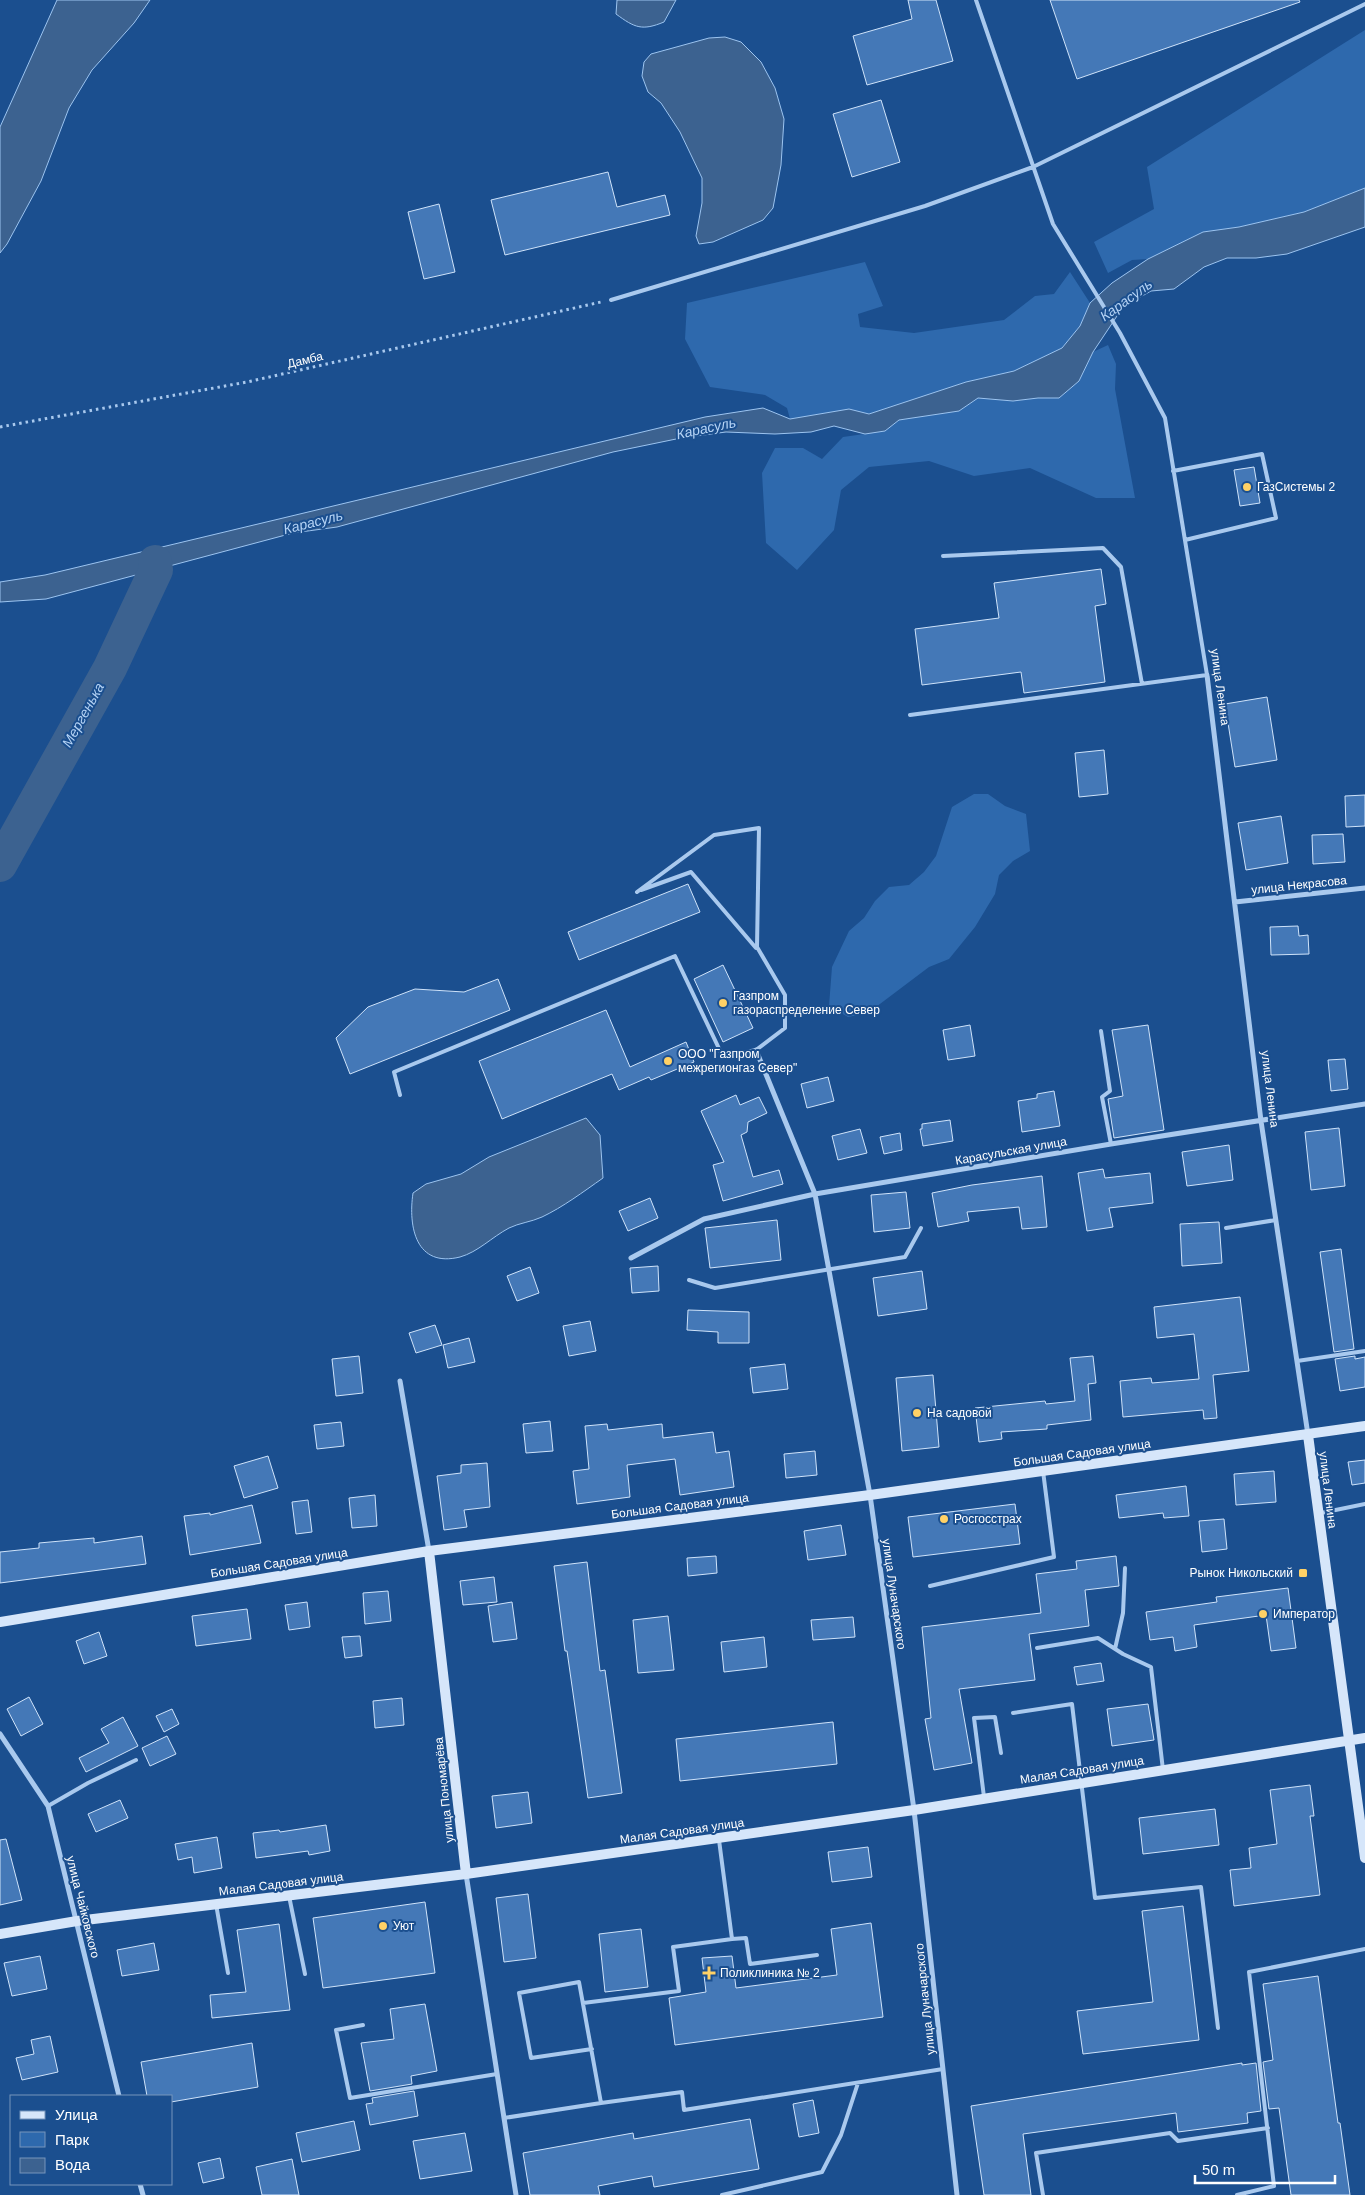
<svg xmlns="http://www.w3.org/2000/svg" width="1365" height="2195" font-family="Arial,sans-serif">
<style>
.green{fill:#2e69ad}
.water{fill:#3c6290;stroke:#9cc4f0}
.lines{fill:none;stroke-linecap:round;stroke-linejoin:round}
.river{stroke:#3c6290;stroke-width:34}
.building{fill:#4478b7;stroke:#cfe3fa}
.path{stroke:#a9c9ee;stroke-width:3;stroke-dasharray:2.5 4;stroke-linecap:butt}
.lane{stroke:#a9c9ee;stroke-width:4}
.street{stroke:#a9c9ee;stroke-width:5}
.secondary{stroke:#d6e6fa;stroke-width:10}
.poi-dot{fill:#ffd166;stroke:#1b4f8f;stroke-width:2}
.labels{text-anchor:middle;stroke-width:4;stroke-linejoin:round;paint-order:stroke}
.street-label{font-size:12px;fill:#fff;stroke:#1b4f8f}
.poi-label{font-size:12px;fill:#fff;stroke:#1b4f8f;text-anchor:start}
.water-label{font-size:14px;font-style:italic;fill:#b5d3f5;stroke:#1b4f8f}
</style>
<rect width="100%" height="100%" fill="#1b4f8f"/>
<path class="green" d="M1365,30V188L1304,212L1239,227L1203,232L1148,259L1132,260L1108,273L1094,242L1154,209L1147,167Z
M865,262L883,306L858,314L860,327L914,333L1004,320L1035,296L1054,294L1070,272L1090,303L1080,326L1062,348L1014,371L966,382L869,414L849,409L790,419L787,408L765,395L710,387L685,339L687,303Z
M1108,345L1116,364L1115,389L1135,498H1096L1030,468L974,476L929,461L869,467L841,490L834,530L797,570L766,543L762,473L775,448H803L822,459L843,437L885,431L899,420L959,411L978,398L1013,401L1038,398H1059L1079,381L1093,352Z
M974,794H988L1005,806L1026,814L1030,851L1013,861L999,875L995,894L975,927L949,959L929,967L868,1013L848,1017L829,1006L832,967L849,931L864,918L875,901L889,887L909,885L924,872L936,856L952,807Z"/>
<path class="water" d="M57,0H150L134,23L92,70L69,108L41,181L7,244L0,253V127Z
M617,0H676L664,22C642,31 635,28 616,14Z
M725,37L741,42L761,62L775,88L784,119L781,165L773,208L763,220L713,242L699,244L696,236L702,203V178L680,132L661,103L648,92L642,76L644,62L651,54L709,38Z
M1365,188V227L1287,254L1256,258H1227L1204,267L1174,289L1151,291L1123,307L1093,352L1079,381L1059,398H1038L1013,401L978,398L959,411L899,420L885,431L865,434L834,426L811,432L775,434L726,432L681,438L613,452L337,527L293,533L46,599L0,602V582L45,575L705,417L763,408L790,419L849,409L869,414L966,382L1014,371L1062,348L1080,326L1090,303L1112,283L1148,259L1203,232L1239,227L1304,212Z
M586,1118L600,1135L603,1178C583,1192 563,1207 542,1217C531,1222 519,1223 509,1228C492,1237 478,1252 460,1257C416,1268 408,1227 413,1193L426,1184L461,1174L489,1157Z"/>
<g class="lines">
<path class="river" d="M0,865L110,668L156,570L155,562"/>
</g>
<path class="building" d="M908,0H936L953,61L867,85L853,36L912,19Z
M1050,0H1299L1300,2L1077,79Z
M881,100L900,162L852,177L833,114Z
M608,172L617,207L665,195L670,215L505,255L491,200Z
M439,204L455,272L424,279L408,212Z
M1254,467L1260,503L1240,506L1234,470Z
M1101,569L1106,604L1095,606L1105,682L1024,693L1021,672L922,685L915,629L999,618L994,583Z
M1267,697L1277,760L1235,767L1225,704Z
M1104,750L1108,794L1079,797L1075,753Z
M1365,795V826L1346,827L1345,796Z
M1281,816L1288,863L1246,870L1238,823Z
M1343,834L1345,862L1313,864L1312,835Z
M688,884L700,912L579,960L568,932Z
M1298,926L1299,936L1308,935L1309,954L1271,955L1270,927Z
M723,965L753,1028L723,1042L694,979Z
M498,979L510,1010L350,1074L336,1038L368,1007L415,989L464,992Z
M606,1010L630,1067L686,1042L694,1062L651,1080L649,1077L619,1090L612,1074L502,1119L479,1061Z
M970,1025L975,1056L948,1060L943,1030Z
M1148,1025L1164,1130L1114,1138L1108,1099L1123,1096L1112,1030Z
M1345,1059L1348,1089L1331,1091L1328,1060Z
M828,1077L834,1101L807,1108L801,1084Z
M1054,1091L1060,1126L1022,1132L1018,1101L1037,1098V1094Z
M736,1095L740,1105L759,1097L767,1113L748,1122L747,1132L741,1135L753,1177L779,1170L783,1184L723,1201L713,1165L724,1162L701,1111Z
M950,1120L953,1141L923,1146L920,1129H922V1124Z
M1339,1128L1345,1186L1311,1190L1305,1132Z
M860,1129L867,1153L838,1160L832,1136Z
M900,1133L902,1150L884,1154L880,1137Z
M1229,1145L1233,1180L1187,1186L1182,1152Z
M1103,1169L1105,1178L1150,1173L1153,1203L1109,1208L1113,1227L1087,1231L1078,1173Z
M1042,1176L1047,1227L1022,1229L1019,1207L967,1212L969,1221L938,1227L932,1193L972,1185Z
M906,1192L910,1228L874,1232L871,1195Z
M650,1198L658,1218L628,1231L619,1211Z
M777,1220L781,1260L710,1268L705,1228Z
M1219,1222L1222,1263L1182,1266L1180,1224Z
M1341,1249L1354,1349L1334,1352L1320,1252Z
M658,1266L659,1291L632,1293L630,1268Z
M530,1267L539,1293L517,1301L507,1276Z
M922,1271L927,1309L878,1316L873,1278Z
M1240,1297L1249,1371L1213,1375L1217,1418L1204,1419L1203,1410L1123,1417L1120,1381L1151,1378L1152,1383L1199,1379L1194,1334L1157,1338L1154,1307Z
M688,1310L749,1312V1343H718V1332L687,1330Z
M590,1321L596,1351L569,1356L563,1326Z
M435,1325L442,1345L416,1353L409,1333Z
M469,1338L475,1362L448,1368L443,1345Z
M359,1356L363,1393L336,1396L332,1359Z
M1093,1356L1096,1383L1088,1384L1091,1420L1047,1425V1429L1001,1432L1002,1439L979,1442L975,1408L1045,1401L1046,1404L1075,1401L1070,1358Z
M1355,1356V1359L1365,1357V1387L1340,1391L1335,1359Z
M785,1364L788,1389L753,1393L750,1368Z
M933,1375L939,1447L902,1451L896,1378Z
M550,1421L553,1451L526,1453L523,1424Z
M341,1422L344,1446L317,1449L314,1425Z
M607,1424L608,1430L662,1424L663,1438L713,1432L716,1453L729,1451L734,1487L680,1495L675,1459L627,1465L630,1497L577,1504L573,1471L589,1469L585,1426Z
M815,1451L817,1475L786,1478L784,1454Z
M268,1456L278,1488L244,1498L234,1466Z
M1365,1460V1483L1352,1485L1348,1462Z
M487,1463L490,1507L464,1510L467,1527L444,1530L437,1476L461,1473V1465Z
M1274,1471L1276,1502L1236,1505L1234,1474Z
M1186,1486L1189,1516L1164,1518L1163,1513L1119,1518L1116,1495Z
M375,1495L377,1526L352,1528L349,1498Z
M308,1500L312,1532L296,1534L292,1502Z
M1015,1504L1020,1544L913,1557L908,1517Z
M252,1505L261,1543L190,1555L184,1516L210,1513V1515Z
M1224,1519L1227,1549L1202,1552L1199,1521Z
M841,1525L846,1555L808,1560L804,1531Z
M142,1536L146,1564L0,1583V1552L39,1548V1543L94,1538V1543Z
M716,1556L717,1573L688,1576L687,1558Z
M1116,1556L1119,1586L1085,1590L1089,1626L1029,1634L1035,1680L959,1689L972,1763L934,1770L925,1719L931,1718L922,1627L1041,1613L1036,1574L1077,1569L1076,1561Z
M587,1562L600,1671L605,1670L622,1793L588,1798L567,1651H565L554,1566Z
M494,1577L497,1602L463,1605L460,1581Z
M1288,1588L1296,1648L1271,1651L1266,1615L1194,1625L1197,1647L1175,1651L1173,1637L1150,1640L1146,1612L1217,1602L1216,1597Z
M388,1591L391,1621L365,1624L363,1593Z
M307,1602L310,1627L289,1630L285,1605Z
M512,1602L517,1639L493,1642L488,1606Z
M247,1609L251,1639L196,1646L192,1616Z
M668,1616L674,1670L638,1673L633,1620Z
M853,1617L855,1637L813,1640L811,1620Z
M99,1632L107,1656L84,1664L76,1641Z
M360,1636L362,1656L345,1658L342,1637Z
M764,1637L767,1667L724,1672L721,1642Z
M1101,1663L1104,1681L1077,1685L1074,1667Z
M29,1697L43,1724L21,1736L7,1709Z
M402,1698L404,1725L375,1728L373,1701Z
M1148,1704L1154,1740L1112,1746L1107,1709Z
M172,1709L179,1724L164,1732L156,1716Z
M123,1717L138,1746L86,1772L79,1758L109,1743L101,1729Z
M833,1722L837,1764L680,1781L676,1739Z
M167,1736L176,1754L150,1766L142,1748Z
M1310,1785L1314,1816H1310L1320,1895L1234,1906L1230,1870L1251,1868L1249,1848L1277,1844L1270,1790Z
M528,1792L532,1823L496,1828L492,1796Z
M120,1800L128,1818L96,1832L88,1814Z
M1215,1809L1219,1845L1143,1854L1139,1818Z
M326,1825L330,1851L309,1855L308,1851L256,1858L253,1833L279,1830L280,1832Z
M217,1837L222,1868L194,1873L192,1857L178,1860L175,1844Z
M6,1839L22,1900L0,1905V1840Z
M868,1847L872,1877L832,1882L828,1852Z
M528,1894L536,1958L504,1962L496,1898Z
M425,1902L435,1973L323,1988L313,1918Z
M1183,1906L1199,2040L1083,2054L1077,2011L1153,2002L1142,1911Z
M871,1923L883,2017L675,2045L669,1998L706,1992L702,1958L732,1956L736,1988L837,1975L831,1929Z
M279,1924L290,2010L212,2018L210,1995L246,1992L237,1930Z
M641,1929L648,1987L605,1992L599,1934Z
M154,1943L159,1970L122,1976L117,1950Z
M40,1956L47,1989L12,1996L4,1963Z
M1318,1976L1338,2123H1340L1350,2195H1291L1279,2108L1269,2109L1263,2062L1273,2060L1263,1984Z
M425,2004L437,2071L411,2076L412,2084L370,2091L361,2043L394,2039L390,2009Z
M50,2036L58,2072L22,2080L16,2058L34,2054L31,2040Z
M252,2043L258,2087L171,2102V2096H147L141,2062Z
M1242,2063V2065L1256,2063L1261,2111L1247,2113L1248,2123L1178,2132L1176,2113L1023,2134L1031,2195H984L971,2106Z
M414,2091L418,2116L370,2125L366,2104L373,2103L372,2098Z
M813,2100L819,2133L799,2137L793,2104Z
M750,2119L759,2169L654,2187L652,2176L598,2186L600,2195H530L523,2153L633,2133L634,2139Z
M354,2121L360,2150L302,2162L296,2133Z
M465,2133L472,2171L420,2179L413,2141Z
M220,2158L224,2178L203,2183L198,2163Z
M292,2159L299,2195H262L256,2167Z"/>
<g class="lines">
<path class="path" d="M0,427L247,382L601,302"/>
<path class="lane" d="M611,300L925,206L1033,167L1365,4
M1173,471L1262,454L1276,518L1185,540
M943,556L1103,548L1121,567L1142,684
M910,715L1207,675L1165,418L1120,333L1053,224L976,0
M641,890L691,872L756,948
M1101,1031L1110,1091L1102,1097L1111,1144
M400,1095L394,1072L675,956L723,1057L756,1050L785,1028V995L757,947L759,828L714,835L637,892
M1226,1228L1276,1220
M689,1280L715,1288L905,1257L921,1228
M1297,1361L1365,1351
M1321,1513L1365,1504
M930,1586L1054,1557L1043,1471
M1037,1648L1098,1638L1123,1654L1151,1667L1163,1770
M1115,1649L1123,1613L1125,1568
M1013,1713L1072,1704L1095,1898L1201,1887L1218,2028
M984,1797L974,1718L995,1717L1001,1753
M48,1806L88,1783L136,1760
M289,1896L305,1974
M216,1904L228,1973
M732,1939L746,1938L750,1964L817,1955
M583,2003L679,1991L673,1947L732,1939L719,1840
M363,2025L336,2030L350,2098L497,2074
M601,2103L682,2092L684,2110L943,2069
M504,2118L601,2103L579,1982L519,1993L531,2058L592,2049
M722,2195L822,2172L841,2135L858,2083
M1043,2195L1036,2153L1170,2133L1178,2141L1268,2128
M1237,2195L1274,2186L1249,1972L1365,1949"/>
<path class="street" d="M1207,675L1261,1121L1308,1435
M1235,902L1365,888
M756,1050L815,1194L1111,1144L1365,1104
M631,1258L704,1219L815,1194L870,1495L914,1810L957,2195
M400,1381L429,1551
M0,1734L48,1806L119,2096
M466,1874L516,2195
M140,2184L143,2195"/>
<path class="secondary" d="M1308,1435L1365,1858
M429,1551L466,1874
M0,1622L429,1551L870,1495L1365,1426
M0,1934L77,1921L466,1874L914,1810L1365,1738"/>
</g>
<g class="poi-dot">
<circle cx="1247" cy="487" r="5"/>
<circle cx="723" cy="1003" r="5"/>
<circle cx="668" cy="1061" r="5"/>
<circle cx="917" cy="1413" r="5"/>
<circle cx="944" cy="1519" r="5"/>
<rect x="1298" y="1568" width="10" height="10" rx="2.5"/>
<circle cx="1263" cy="1614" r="5"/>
<circle cx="383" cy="1926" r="5"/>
<path d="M706.5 1965.5h5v5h5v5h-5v5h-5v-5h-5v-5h5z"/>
</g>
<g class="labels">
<g class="street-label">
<text transform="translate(305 360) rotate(-13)" y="4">Дамба</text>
<text transform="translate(1220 687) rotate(82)" y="4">улица Ленина</text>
<text transform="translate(1299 885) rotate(-6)" y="4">улица Некрасова</text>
<text transform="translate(1270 1089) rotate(83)" y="4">улица Ленина</text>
<text transform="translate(1011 1151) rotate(-10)" y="4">Карасульская улица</text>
<text transform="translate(1082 1453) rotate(-8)" y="4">Большая Садовая улица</text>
<text transform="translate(1328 1490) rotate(83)" y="4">улица Ленина</text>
<text transform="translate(680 1506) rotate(-7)" y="4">Большая Садовая улица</text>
<text transform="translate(279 1563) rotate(-9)" y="4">Большая Садовая улица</text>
<text transform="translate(894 1594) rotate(82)" y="4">улица Луначарского</text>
<text transform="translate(1082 1770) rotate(-9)" y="4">Малая Садовая улица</text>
<text transform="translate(444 1790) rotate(-96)" y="4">улица Пономарёва</text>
<text transform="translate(682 1831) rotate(-8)" y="4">Малая Садовая улица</text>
<text transform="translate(281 1884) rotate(-7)" y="4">Малая Садовая улица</text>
<text transform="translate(83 1907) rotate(76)" y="4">улица Чайковского</text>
<text transform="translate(925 1999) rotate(-96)" y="4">улица Луначарского</text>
</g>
<g class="poi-label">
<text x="1257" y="491">ГазСистемы 2</text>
<text x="733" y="1000">Газпром<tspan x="733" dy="14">газораспределение Север</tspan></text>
<text x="678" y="1058">ООО "Газпром<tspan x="678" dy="14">межрегионгаз Север"</tspan></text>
<text x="927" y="1417">На садовой</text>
<text x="954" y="1523">Росгосстрах</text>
<text x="1293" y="1577" text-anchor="end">Рынок Никольский</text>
<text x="1273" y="1618">Император</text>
<text x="393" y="1930">Уют</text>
<text x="720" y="1977">Поликлиника № 2</text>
</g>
<g class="water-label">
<text transform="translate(1126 300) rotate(-36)" y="5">Карасуль</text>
<text transform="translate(706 428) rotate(-12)" y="5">Карасуль</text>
<text transform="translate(313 522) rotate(-14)" y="5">Карасуль</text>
<text transform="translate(83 715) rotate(-61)" y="5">Мергенька</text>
</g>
</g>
<rect x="10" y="2095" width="162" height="90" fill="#1b4f8f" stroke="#7695bc"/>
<rect x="20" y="2111" width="25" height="8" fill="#d6e6fa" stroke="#7695bc"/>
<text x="55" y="2120" font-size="15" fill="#ffffff">Улица</text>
<rect x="20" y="2132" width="25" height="15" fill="#2e69ad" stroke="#7695bc"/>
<text x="55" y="2145" font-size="15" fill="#ffffff">Парк</text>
<rect x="20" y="2158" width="25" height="15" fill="#3c6290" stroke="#7695bc"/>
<text x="55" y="2170" font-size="15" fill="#ffffff">Вода</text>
<path d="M1195 2175v8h140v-8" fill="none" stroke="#ffffff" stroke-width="2.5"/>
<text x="1202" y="2175" font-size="15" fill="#ffffff" stroke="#1b4f8f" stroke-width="4" paint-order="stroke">50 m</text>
</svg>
